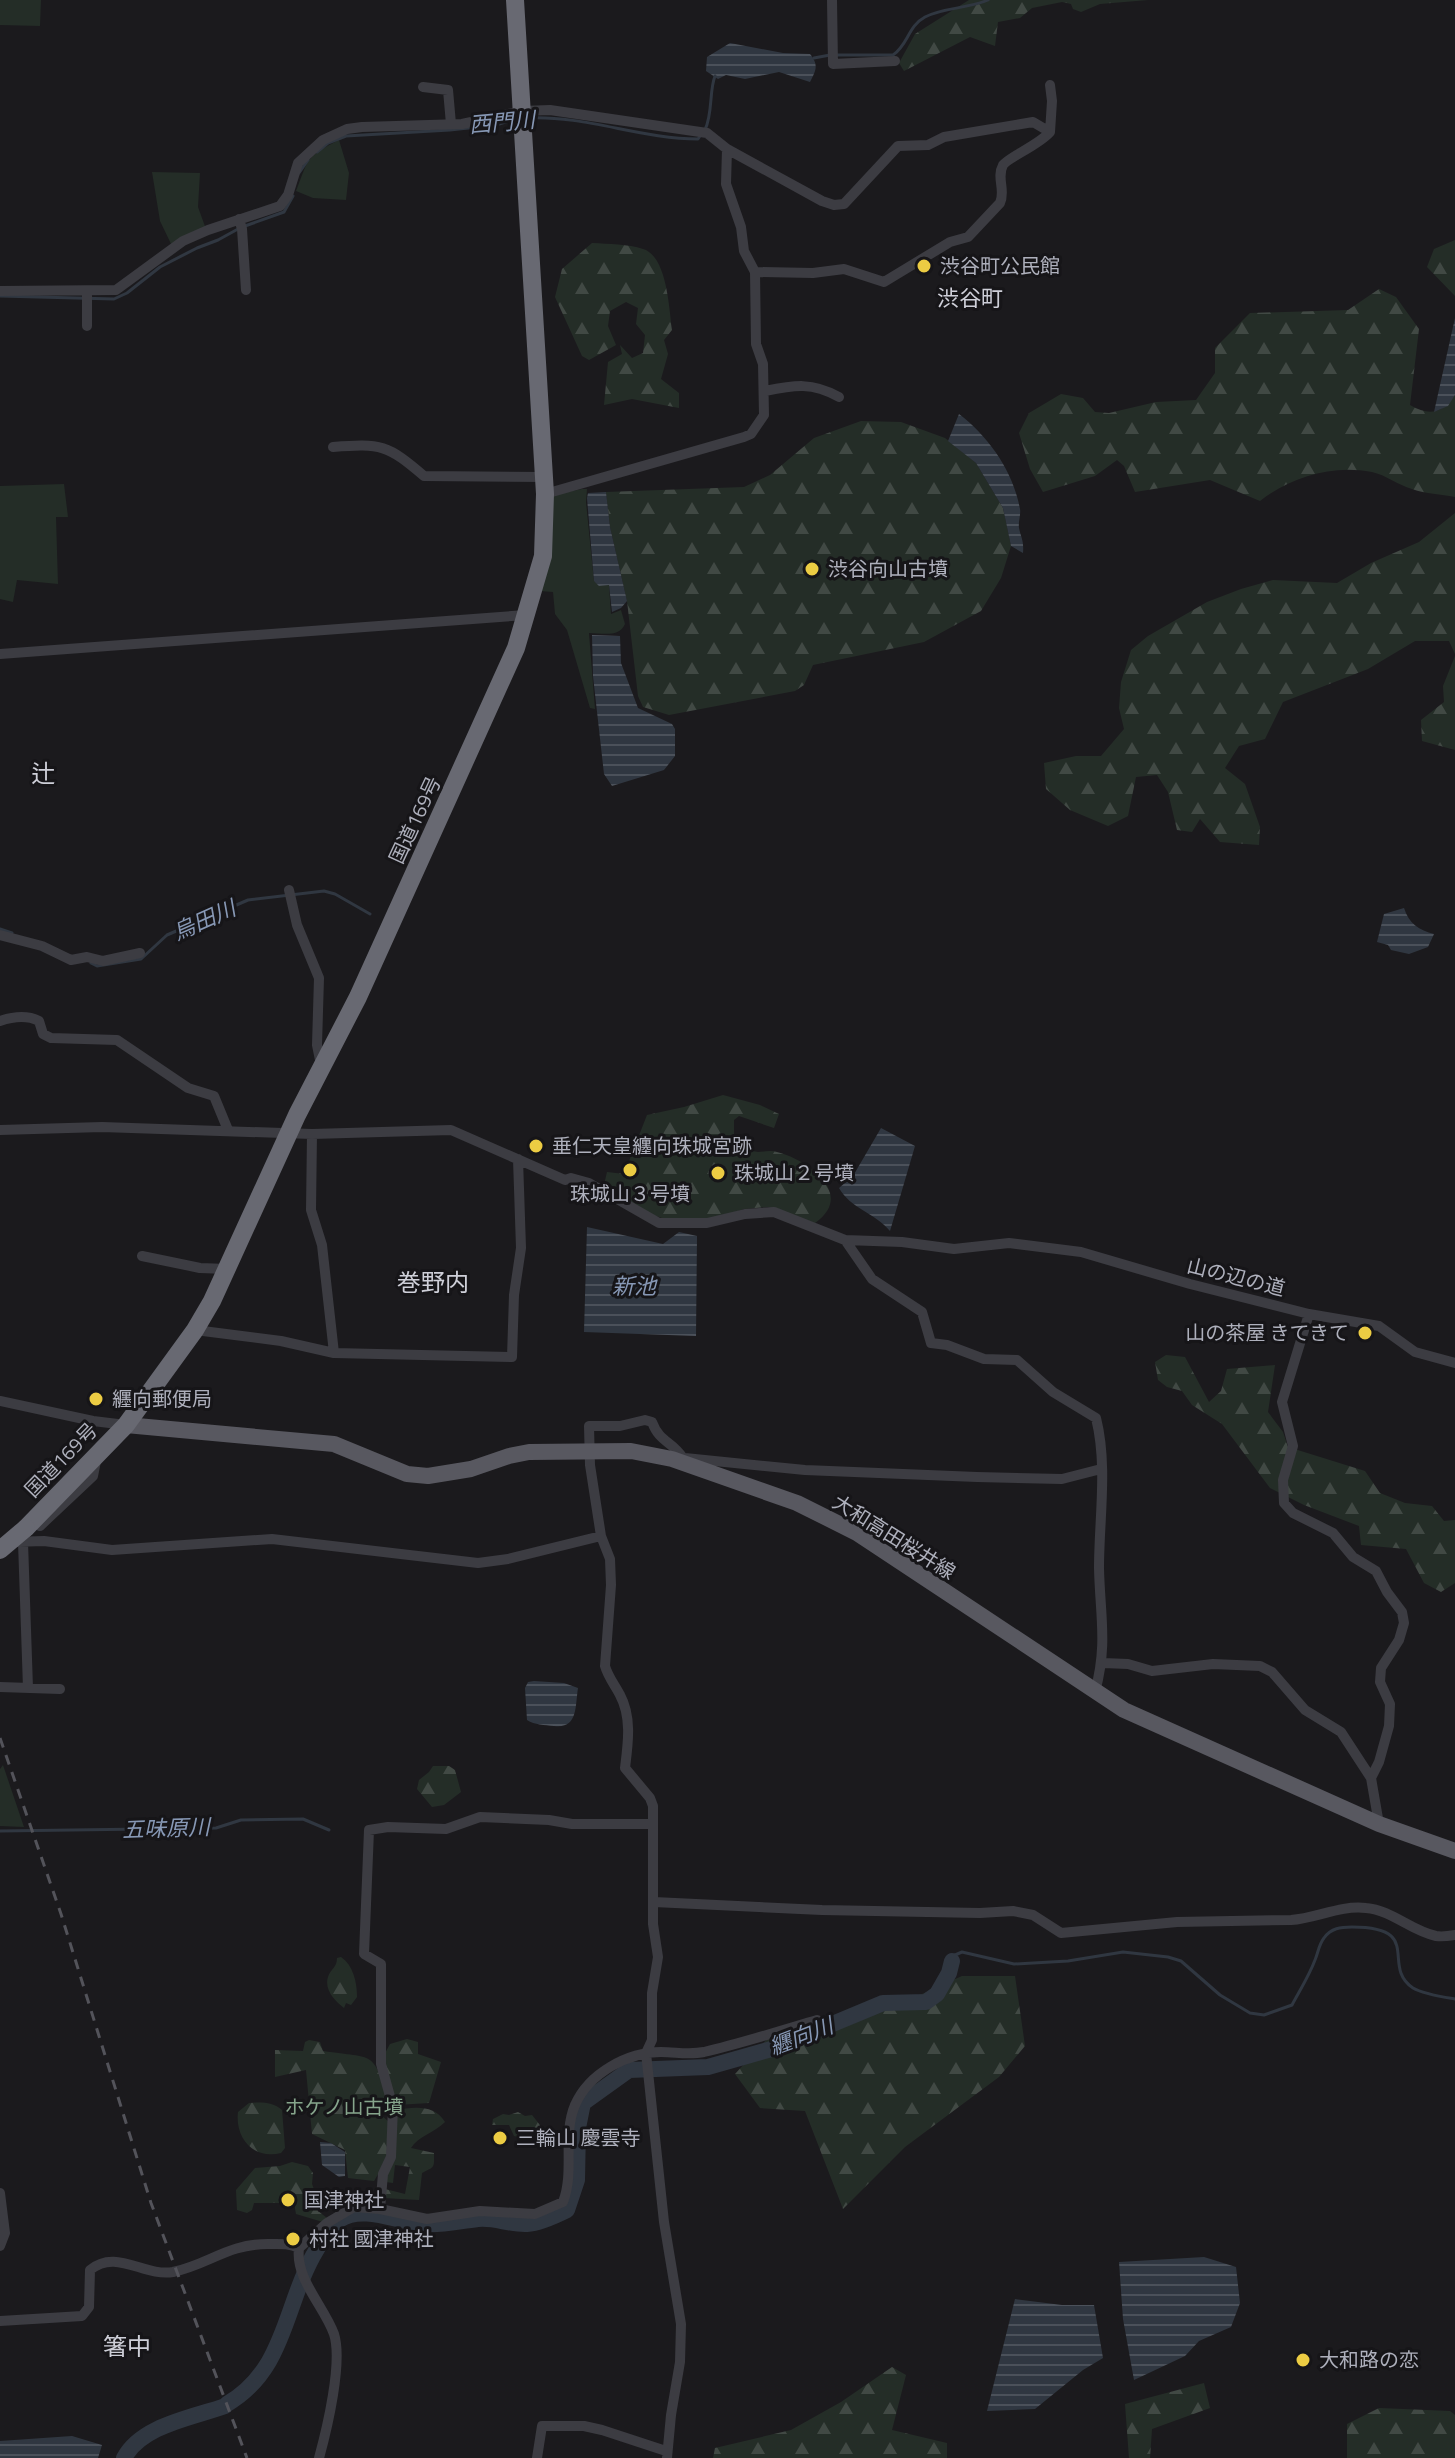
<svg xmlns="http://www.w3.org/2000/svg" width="1455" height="2458" font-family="'Titillium Web','Noto Sans JP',sans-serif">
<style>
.grass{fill:#242d27}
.forest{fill:url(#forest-firs)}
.water{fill:url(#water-rules)}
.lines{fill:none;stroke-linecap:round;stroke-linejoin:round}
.stream{stroke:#303741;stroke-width:3}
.river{stroke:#303741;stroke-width:16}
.street{stroke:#3c3c42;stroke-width:10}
.primary{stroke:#585860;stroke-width:16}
.highway{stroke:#686972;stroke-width:18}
.rail{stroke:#53535a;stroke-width:3;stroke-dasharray:10 8;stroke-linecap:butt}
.highway-bridge{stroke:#686972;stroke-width:18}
.poi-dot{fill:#eccc43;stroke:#161518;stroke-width:3}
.labels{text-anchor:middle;stroke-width:6;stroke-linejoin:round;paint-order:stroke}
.poi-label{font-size:20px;fill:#aeb0bc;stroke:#161518;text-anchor:start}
.street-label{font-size:20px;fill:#aeb0bc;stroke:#161518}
.park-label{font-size:20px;fill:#86a58c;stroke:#161518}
.water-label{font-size:22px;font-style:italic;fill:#8798b5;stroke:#161518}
.neighbourhood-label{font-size:22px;fill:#cecfd8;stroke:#161518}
.quarter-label{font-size:24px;fill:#cecfd8;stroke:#161518}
</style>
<defs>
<pattern id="forest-firs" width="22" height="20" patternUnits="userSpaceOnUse" patternTransform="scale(2)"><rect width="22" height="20" fill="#242d27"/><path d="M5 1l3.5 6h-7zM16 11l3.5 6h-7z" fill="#414944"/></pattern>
<pattern id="water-rules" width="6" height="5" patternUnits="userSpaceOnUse" patternTransform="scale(2)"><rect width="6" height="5" fill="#303741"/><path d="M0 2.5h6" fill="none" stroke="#4b515a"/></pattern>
</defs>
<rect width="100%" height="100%" fill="#1b1a1d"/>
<path class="grass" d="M0,0H41L40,26L0,25Z
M339,140L349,173L346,200L313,198L296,191C309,158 305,157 339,140Z
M152,172L200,173L198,207L206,229L172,246L160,221Z
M64,484L68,517H56L58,584L17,580L13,602L0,599V486Z
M582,489H587L586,502L594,581L609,585L611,614L621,610L625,624C619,638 602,633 589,633L595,709L590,708L567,630L555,614L553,592L540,591L548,496Z
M3,1765L24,1827L0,1826V1769Z"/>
<path class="forest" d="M969,0H1148L1100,4L1081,12L1073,9L1071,4L1062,2L1032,8L1020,18L998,22L995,46L970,37L904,71L899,63L915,34Z
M1455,240V296L1427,267L1434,249Z
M592,243C608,244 628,244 643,249C667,256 669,308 672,330L664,340L668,354L661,379L679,393V408L632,399L604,405L608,362L622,354L620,345L632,358L643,353L645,335L636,324L638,308L626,302L610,311L608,326L616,345L589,360L582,356L555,297L562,269Z
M1379,289L1396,297L1419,329L1410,405C1429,416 1442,414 1455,395V497C1441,494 1426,494 1412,489C1398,485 1386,475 1372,472C1332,464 1291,477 1260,501L1210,480L1135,492L1124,466L1117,460L1095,476L1043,492L1030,469L1019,433L1029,413L1061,394L1083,398L1095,412L1109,413L1156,402L1196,400L1215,373V348L1250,313L1348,310Z
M861,421L901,422L945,438L976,463L1003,508L1011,546L1001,578L981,611L924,642L813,665L804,685L795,691L669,715L643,707L638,696L627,601L610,527L606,492L744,487L770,475L814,438Z
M1455,513V654L1449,641H1415L1368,669L1283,702L1265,739L1239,746L1225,768L1245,784L1260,827L1259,845L1220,842L1200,819L1192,832L1177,830L1168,792L1157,775L1136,777L1128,816L1108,826L1070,810L1046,789L1044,763L1076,756H1101L1124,729L1119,708L1121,682L1131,650L1148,636L1207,602L1241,589L1273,580L1337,583L1371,563L1419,542Z
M1455,656V750L1422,741L1421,720L1444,702L1443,686Z
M723,1095L760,1105L779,1114L774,1128L739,1116L734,1120V1145C742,1148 750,1151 758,1152C764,1152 771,1150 777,1152C808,1160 856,1194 815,1223L768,1207L744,1209L716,1218L665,1219L647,1213L604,1185L607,1172L624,1174L647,1115L684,1107Z
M1166,1355L1185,1357L1209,1402L1221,1391L1227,1369L1275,1365L1268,1412L1283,1432L1288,1447L1365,1471L1380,1493L1405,1503L1432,1506L1444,1521L1455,1520V1583L1441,1592L1424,1583L1406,1549L1361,1545L1359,1526L1304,1505L1270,1488L1222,1424L1192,1405L1182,1391L1167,1387L1158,1380L1155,1362Z
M433,1766H449L455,1770L461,1792L444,1805L432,1807L417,1789L419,1780L429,1772Z
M341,1957C353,1965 357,1982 357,1997L351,2005L346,2003L344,2008C335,2001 324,1990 328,1977C331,1968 337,1968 337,1958Z
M962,1976H1015L1025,2046L999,2077L905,2147L843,2209L805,2111L760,2108L735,2074L768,2038L819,2026L850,2014L922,1994Z
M407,2039L418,2042V2054L441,2062L429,2103L396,2105L383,2057L390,2044Z
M309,2040L320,2042L323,2051C375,2059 373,2049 389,2103L381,2106V2115L390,2123L396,2110C414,2107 434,2104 445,2122C434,2133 418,2136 411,2148L434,2153C434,2169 435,2166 422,2173L419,2200L384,2198L385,2189L405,2194L410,2167L395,2165L393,2183L386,2182V2161L374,2181L348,2178L345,2150L312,2134L306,2070L275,2077V2050L303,2051L305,2042Z
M249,2103C261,2102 273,2102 282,2110L285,2148L281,2153C253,2160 235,2138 238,2112Z
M518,2112L525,2116L532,2115L540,2125L539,2131L529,2139L514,2136L509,2125H492L493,2119L503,2114L509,2115Z
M292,2162L308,2166L313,2173L312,2184L318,2200V2211L327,2218L323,2222L296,2214L293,2197H282V2203H254L252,2210L247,2213L237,2210L236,2190L255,2168L280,2166Z
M892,2367L906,2375L892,2430L947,2443V2458H713L715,2448L791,2430L841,2402Z
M1204,2383L1210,2408L1152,2429L1150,2458H1129L1125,2404Z
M1379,2408L1450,2411L1455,2415V2458H1347V2424Z"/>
<path class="water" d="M730,43L783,53L810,54C819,65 816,70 810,82L779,72L745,79L726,75L718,79L706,71L707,57Z
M1455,318V395L1448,406L1434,412Z
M959,414C989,437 1013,471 1020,509C1021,515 1018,522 1019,528C1021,538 1024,540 1023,553L1011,546L1003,508L976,463L948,441Z
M606,492L610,527L627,601L621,608L612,612L609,585L599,586L594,581L587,498L588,493Z
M592,635L620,636L621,663L638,708L672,724L675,729V756L664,770L612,786L604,774L593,676Z
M1404,908C1409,924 1419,930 1434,934L1428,947L1409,954L1391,950L1388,945L1377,942L1384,914Z
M881,1128L915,1146L890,1231C875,1213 850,1208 839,1188L853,1176Z
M587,1227L663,1244L679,1232L697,1236L696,1336L584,1332Z
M534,1681L564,1683L578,1688C575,1707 578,1729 554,1726C544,1725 535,1725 527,1720L525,1688L528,1682Z
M320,2142L331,2143L345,2152V2176L339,2177L322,2165Z
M1204,2257L1236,2267L1240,2303L1231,2327L1199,2341L1185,2356L1134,2380L1123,2319L1119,2262Z
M1015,2299L1062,2305H1094L1103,2358L1083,2370L1035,2409L987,2411Z
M72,2436L102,2445L98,2458H0V2441Z"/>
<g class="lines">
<path class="stream" d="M837,55H893C908,45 908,26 925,17C944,7 968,9 988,0
M814,58L830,55
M527,118C585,115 641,139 698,139L700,136
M705,130C713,113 709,91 715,76
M317,152L328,143L346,136L450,130L496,125L516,119
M299,173L308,160
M245,226L284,212L293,196
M0,296L114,299L127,293L160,267L197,248L218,240L238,229
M0,929L12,933
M91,963L97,966L141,959L167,935L248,900L324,891L335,894L370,914
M0,1831L216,1828L241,1820L303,1819L329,1830
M952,1961L955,1955L962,1952L1014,1964L1068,1961L1123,1952L1168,1957L1181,1961L1220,1995L1250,2013L1264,2015L1292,2005C1300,1990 1309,1976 1315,1960C1318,1953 1319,1944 1324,1938C1331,1928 1341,1927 1352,1927C1425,1927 1380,1966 1413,1988C1423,1994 1443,1997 1455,1999"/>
<path class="river" d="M227,2404C287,2369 284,2303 317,2249C323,2240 329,2227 339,2220C363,2204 397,2222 423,2224C442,2226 459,2221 478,2219C494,2217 510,2225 527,2224C540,2223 555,2216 567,2210L577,2180L578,2128L583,2103L629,2070L708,2067L775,2048L883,2003L926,2002L937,1994L949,1973L952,1961
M124,2458C142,2425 192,2418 225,2406"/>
<path class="street" d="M832,0L833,64L895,61
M423,87L448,90L451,124
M239,219L242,229L246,290
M755,272L813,273L844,269L884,282L950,242L968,237L1000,203C1006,190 996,178 1003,165C1007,158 1039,145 1050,132L1052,101L1050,85
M0,291L116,290L183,241L208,230L280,206L288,195L298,163L323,140L347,129L362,127L462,124L522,111L550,110L707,133L727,149L822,201L834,205L844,204L898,146L928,145L944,137L1033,122L1050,132
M87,326V291
M765,391C795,385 812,382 839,397
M333,447C381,443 388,445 424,476L545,477
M545,494L744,437L751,434L764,415L763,364L756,344L755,272L744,251L741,227L726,184L727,149
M0,654L526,615
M289,890L297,925L319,978L317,1045L321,1065
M0,935L42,946L71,960L87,957L103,961L140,953
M0,1021C12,1017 27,1015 39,1021L43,1034L51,1038L117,1040L188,1088L214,1096L228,1130
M0,1130L102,1127L312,1134L451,1130L565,1180L571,1178L589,1183L659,1223H707L745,1214L774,1212L845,1240L902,1242L954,1249L1009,1243L1081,1252L1190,1284L1309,1314L1379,1326L1415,1352L1455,1363
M312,1134L311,1210L322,1245L334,1353
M845,1240L872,1279L922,1312L931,1343L947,1345L984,1359L1017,1360L1053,1392L1096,1418C1108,1466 1099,1519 1099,1568C1100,1615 1108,1644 1095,1692
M142,1256L200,1268L227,1269
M1309,1314L1282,1402L1293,1446L1283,1480L1284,1503L1293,1513L1333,1533L1353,1557L1376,1571L1387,1592L1402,1612L1404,1623L1399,1640L1381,1668L1380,1682L1390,1704L1389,1726L1379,1762L1371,1778L1379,1824
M195,1330L281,1341L334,1353L512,1357L514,1295L521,1248L518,1159
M0,1401L93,1421L126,1425
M685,1458L805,1470L977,1477L1062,1479L1101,1469
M40,1526L93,1476L96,1461
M26,1539L23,1542L28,1688
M12,1542L44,1541L112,1550L272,1539L478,1563L508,1559L601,1536
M1103,1663L1128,1664L1152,1671L1213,1664L1260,1666L1272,1672L1305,1710L1341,1732L1371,1778
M0,1687L60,1689
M654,1902L822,1910L980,1913L1013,1911L1033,1915L1061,1933L1177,1922L1291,1920C1317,1918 1340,1905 1366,1908C1392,1910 1411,1931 1436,1936C1442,1937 1449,1936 1455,1935
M0,2193L5,2233L0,2246
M380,2209L383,2174L391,2157L393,2107L381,2064V1964L364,1954L369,1830L388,1827L446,1829L480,1817L549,1820L572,1824H653
M299,2248L327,2223L354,2207L380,2209L427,2219L480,2211L535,2214L563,2202C575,2171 562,2136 575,2105C589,2073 628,2052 661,2052C676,2052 689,2055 704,2052C742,2043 780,2031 817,2020
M299,2248C295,2279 324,2306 334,2334C343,2362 327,2429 319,2458
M0,2321L82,2316L89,2307L90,2270C116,2248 144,2277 173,2272C210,2264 227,2244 268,2244C279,2244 289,2243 299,2248
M537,2458L542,2426H584L602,2430L666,2451
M667,2458L671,2415L680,2362L681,2324L664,2222L646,2053L652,2040V1993L658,1957L653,1924V1806L650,1798L625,1768C628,1744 632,1717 620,1695C615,1685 608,1677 605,1666L611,1585L610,1559L601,1536L590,1465L589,1426H620L645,1420L652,1422C660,1443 671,1440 683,1458"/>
<path class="primary" d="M126,1425L334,1444L407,1474L428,1476L471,1469L509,1456L529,1452L631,1451L672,1459L797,1503L857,1533L1124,1710L1379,1824L1455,1851"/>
<path class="highway" d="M26,1528L126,1425L195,1330L212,1301L297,1115L358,997L516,648L543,556L545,494L515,0"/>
<path class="rail" d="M0,1738L61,1914L151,2203L247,2458"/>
<path class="highway-bridge" d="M0,1550L26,1528"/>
</g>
<g class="poi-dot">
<circle cx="924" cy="266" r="8"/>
<circle cx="812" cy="569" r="8"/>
<circle cx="536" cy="1146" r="8"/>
<circle cx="630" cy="1170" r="8"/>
<circle cx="718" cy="1173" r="8"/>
<circle cx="1365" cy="1333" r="8"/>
<circle cx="96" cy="1399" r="8"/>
<circle cx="500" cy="2138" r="8"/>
<circle cx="288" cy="2200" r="8"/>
<circle cx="293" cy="2239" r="8"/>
<circle cx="1303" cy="2360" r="8"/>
</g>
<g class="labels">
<g class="poi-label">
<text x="940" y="273">渋谷町公民館</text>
<text x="828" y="576">渋谷向山古墳</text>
<text x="552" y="1153">垂仁天皇纏向珠城宮跡</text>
<text x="734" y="1180">珠城山２号墳</text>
<text x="630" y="1201" text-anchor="middle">珠城山３号墳</text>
<text x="1349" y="1340" text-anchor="end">山の茶屋 きてきて</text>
<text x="112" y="1406">纒向郵便局</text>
<text x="516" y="2145">三輪山 慶雲寺</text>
<text x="304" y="2207">国津神社</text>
<text x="309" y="2246">村社 國津神社</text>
<text x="1319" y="2367">大和路の恋</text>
</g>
<g class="street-label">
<text transform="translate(415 820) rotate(-65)" y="7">国道169号</text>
<text transform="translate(1236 1277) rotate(14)" y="7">山の辺の道</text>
<text transform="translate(61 1460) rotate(-46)" y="7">国道169号</text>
<text transform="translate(894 1537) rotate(32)" y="7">大和高田桜井線</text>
</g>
<g class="park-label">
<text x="344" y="2114">ホケノ山古墳</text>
</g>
<g class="water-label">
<text transform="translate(502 122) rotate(-5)" y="8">西門川</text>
<text transform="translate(204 920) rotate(-24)" y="8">烏田川</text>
<text x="634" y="1294">新池</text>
<text transform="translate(166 1828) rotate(-2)" y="8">五味原川</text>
<text transform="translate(801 2036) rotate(-21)" y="8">纒向川</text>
</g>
<g class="neighbourhood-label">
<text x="970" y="306">渋谷町</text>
</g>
<g class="quarter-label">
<text x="43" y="782">辻</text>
<text x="433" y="1291">巻野内</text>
<text x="127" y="2355">箸中</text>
</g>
</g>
</svg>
